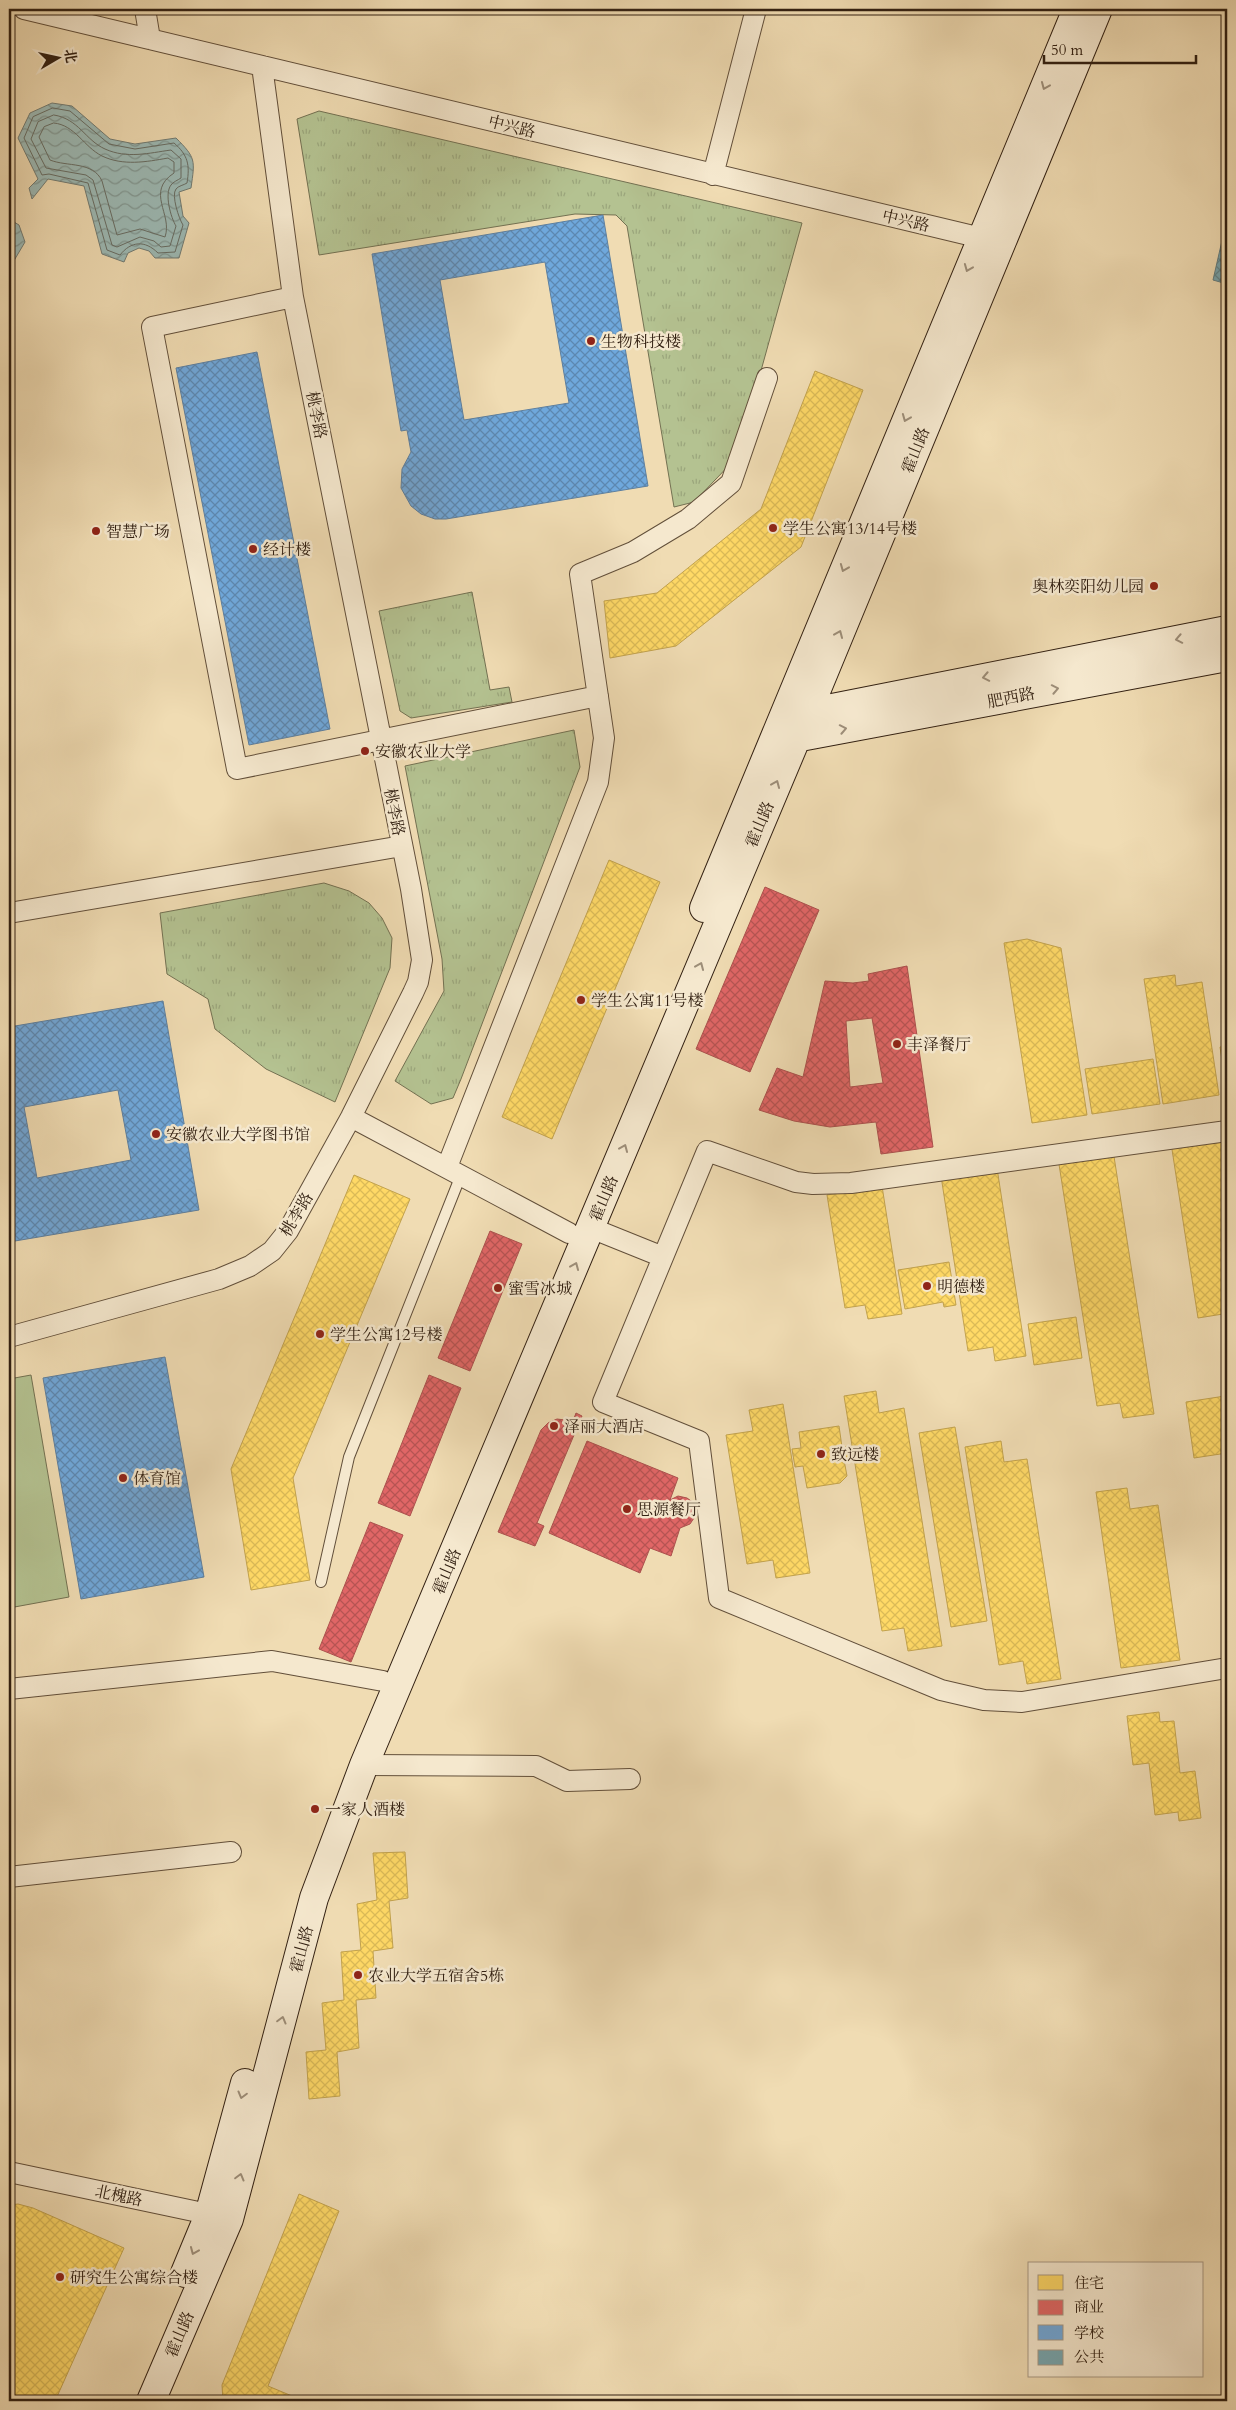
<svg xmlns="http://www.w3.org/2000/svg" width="1236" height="2410" font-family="Cardo,'Noto Serif SC',serif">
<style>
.grass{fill:url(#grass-tufts);stroke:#737152}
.green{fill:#b4c291;stroke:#737152}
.water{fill:url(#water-waves);stroke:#727c74}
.homes{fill:url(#homes-cross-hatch);stroke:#c2a24d}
.shops{fill:url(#shops-cross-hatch);stroke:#ac514d;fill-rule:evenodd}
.schools{fill:url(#schools-cross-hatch);stroke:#5d7f9f;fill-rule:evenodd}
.public{fill:url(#public-cross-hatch);stroke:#627d80}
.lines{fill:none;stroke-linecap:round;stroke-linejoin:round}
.shore{stroke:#686d64;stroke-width:1}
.lane-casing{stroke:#624f3a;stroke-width:12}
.street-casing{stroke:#624f3a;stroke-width:22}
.secondary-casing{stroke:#322012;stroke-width:30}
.lane{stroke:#f5e8ce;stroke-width:10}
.street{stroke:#f5e8ce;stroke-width:20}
.secondary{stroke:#f5e8ce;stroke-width:28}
.oneway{stroke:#9d8e79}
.poi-dot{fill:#8f2418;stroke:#f5e8ce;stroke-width:2}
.labels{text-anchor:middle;stroke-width:5;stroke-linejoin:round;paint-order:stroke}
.street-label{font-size:16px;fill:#322012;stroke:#f5e8ce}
.poi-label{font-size:16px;fill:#322012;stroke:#f5e8ce;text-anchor:start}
</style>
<defs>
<pattern id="grass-tufts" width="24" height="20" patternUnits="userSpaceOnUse" patternTransform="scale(1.25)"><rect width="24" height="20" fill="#b4c291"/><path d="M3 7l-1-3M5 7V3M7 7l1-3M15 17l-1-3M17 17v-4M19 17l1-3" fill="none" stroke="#9ba67c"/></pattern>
<pattern id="water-waves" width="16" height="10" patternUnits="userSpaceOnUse" patternTransform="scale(1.25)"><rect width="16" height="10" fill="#9dbab5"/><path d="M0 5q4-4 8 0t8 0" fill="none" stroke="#819792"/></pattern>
<pattern id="homes-cross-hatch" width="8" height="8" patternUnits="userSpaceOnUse" patternTransform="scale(1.25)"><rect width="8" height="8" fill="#ffd966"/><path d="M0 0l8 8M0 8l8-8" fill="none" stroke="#dbba57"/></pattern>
<pattern id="shops-cross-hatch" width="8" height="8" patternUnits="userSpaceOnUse" patternTransform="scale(1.25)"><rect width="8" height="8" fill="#e06666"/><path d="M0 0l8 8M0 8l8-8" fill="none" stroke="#b65453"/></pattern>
<pattern id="schools-cross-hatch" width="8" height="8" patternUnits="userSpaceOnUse" patternTransform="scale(1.25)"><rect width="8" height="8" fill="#6fa8dc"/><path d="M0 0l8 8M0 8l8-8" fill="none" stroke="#5c88b1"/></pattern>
<pattern id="public-cross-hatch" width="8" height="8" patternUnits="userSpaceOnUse" patternTransform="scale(1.25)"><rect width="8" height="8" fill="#76a5af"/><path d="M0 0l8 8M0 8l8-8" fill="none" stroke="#61868d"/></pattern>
</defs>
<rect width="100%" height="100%" fill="#f0dcb3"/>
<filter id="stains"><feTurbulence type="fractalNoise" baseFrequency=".004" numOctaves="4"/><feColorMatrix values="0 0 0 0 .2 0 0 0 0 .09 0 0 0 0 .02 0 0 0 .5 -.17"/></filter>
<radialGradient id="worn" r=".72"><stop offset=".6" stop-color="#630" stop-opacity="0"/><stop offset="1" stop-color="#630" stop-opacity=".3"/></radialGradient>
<path class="grass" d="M319,111L802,223L737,457L694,502L674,507L627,226L616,215L575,214L319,255L297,119Z
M472,592L490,690L509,687L512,702L411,718L400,711L379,611Z
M574,730L580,767L461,1079L453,1098L431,1104L395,1081L444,991L442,959L405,766Z
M324,883L349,891L369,903L382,918L392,938L390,968L335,1102L266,1069L215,1029L208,999L167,974L160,913Z"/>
<path class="green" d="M31,1375L69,1597L9,1608V1379Z"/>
<path class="water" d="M52,103L72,106L110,139L135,144L176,138C196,158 195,160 191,188L179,192L183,216L189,223L179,258H155L149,251L139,248L128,253L124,262L102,254L84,186L48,179L32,199L29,188L38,179L18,138L30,113Z
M9,219L19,225L25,242L12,264H9Z"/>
<path class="homes" d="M815,371L863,390L801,547L676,646L610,658L604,601L657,593L761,509Z
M609,860L660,882L552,1139L502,1117Z
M1027,939L1061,948L1087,1115L1032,1123L1004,943Z
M1175,975L1176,986L1202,982L1219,1095L1163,1104L1144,979Z
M1227,1046V1093L1220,1047Z
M1153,1059L1160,1104L1092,1114L1085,1069Z
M1227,1135V1332H1226L1223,1314L1198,1318L1171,1143Z
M1113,1150L1154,1414L1123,1418L1120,1403L1097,1406L1058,1158Z
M997,1168L1026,1356L995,1361L993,1347L968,1351L941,1176Z
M354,1175L410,1199L293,1478L310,1580L251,1590L231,1469Z
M882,1186L902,1314L868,1319L865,1305L845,1308L827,1195Z
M949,1262L956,1305L944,1307L943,1302L905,1309L898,1270Z
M1076,1317L1082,1358L1034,1365L1028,1324Z
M876,1391L879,1413L904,1408L942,1646L908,1651L904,1628L882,1631L844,1396Z
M1225,1396L1227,1413V1453L1194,1458L1186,1402Z
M783,1404L810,1573L776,1578L773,1560L747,1564L726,1435L753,1431L749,1410Z
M839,1426L842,1447L849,1446L851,1459L844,1460L847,1476L840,1483L807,1488L803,1466L795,1467L792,1449L801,1448L799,1432Z
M955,1427L987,1621L951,1627L919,1433Z
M1001,1441L1004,1462L1027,1459L1061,1679L1027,1684L1023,1661L999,1665L965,1447Z
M1127,1488L1130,1509L1158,1505L1180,1660L1121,1668L1096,1492Z
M1159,1712L1160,1722L1174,1721L1180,1773L1195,1771L1201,1818L1179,1821L1178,1812L1155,1815L1149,1763L1133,1765L1127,1716Z
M405,1852L408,1898L389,1901L393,1948L373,1951L376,1998L356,2000L359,2048L337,2052L340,2096L309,2099L306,2052L326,2050L322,2003L344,2000L341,1952L361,1950L357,1904L377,1900L373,1853Z
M299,2194L339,2211L268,2386L304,2401H223L222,2385Z
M18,2204L33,2208L124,2248L55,2401H9V2205Z"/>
<path class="shops" d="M765,887L819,910L750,1072L696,1049Z
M907,966L933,1147L881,1154L876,1122L830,1127L794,1121L759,1110L777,1068L803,1077L825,981L853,983L869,981L868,974ZM872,1018L883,1083L850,1087L846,1021Z
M490,1231L522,1244L470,1371L438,1358Z
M429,1375L461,1388L410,1516L378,1503Z
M576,1413L582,1416L537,1523L544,1526L535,1546L498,1532L541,1430L548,1423L557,1419L573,1421Z
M587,1441L678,1478L670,1500L678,1496L687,1498L694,1503L696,1515L690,1524L680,1528L671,1556L650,1548L640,1573L549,1533Z
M370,1522L403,1535L351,1662L319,1649Z"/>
<path class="schools" d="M603,215L648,486L446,519H435L421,514L411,506L401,488L402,469L411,452L407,430L401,431L372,254ZM545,262L569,403L464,420L440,280Z
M257,352L330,729L249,745L176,368Z
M163,1001L199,1210L9,1242V1027ZM118,1090L131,1160L37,1178L24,1107Z
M165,1357L204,1577L81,1599L43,1378Z"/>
<path class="public" d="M1227,219V284L1213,280Z"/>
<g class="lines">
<path class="shore" d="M53,108L70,111L109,144L135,149L174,143C188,155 190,165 187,183C184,185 178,186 176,189C171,195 179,219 183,225L175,252L158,253C145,240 131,241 120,255L107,250L88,183L49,174L42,175L24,138L33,117Z
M54,115C79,119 85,140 105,149C127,159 149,153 171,150L181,159V178C178,180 173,182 171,185C164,194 171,218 176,226L170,246L161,247L154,241L140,237L117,247L112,245L93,180L86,175L46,168L31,139L38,122Z
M54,123C75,125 84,147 102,156C123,166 146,162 168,158L174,162V173C145,192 173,214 165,237L140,229L117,235L102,181C93,161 67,167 50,160L39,137L44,127Z"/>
<g class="lane-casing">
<path id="lane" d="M321,1582L349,1457L461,1175"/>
</g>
<g class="street-casing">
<path id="street" d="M24,9L994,241
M145,9L150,39
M713,175L756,9
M293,297L152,327L237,769L598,696
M9,913L402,846
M351,1117L569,1233
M1227,1131L851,1183L813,1184L796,1182L707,1151L603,1402L699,1441L719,1598L941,1690L984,1700L1022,1702L1227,1668
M447,1167L598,782L604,738L580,574L633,552L688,519L731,483L767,378
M591,1228L663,1257
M9,1337L219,1279L250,1266L272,1251L288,1231L351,1117L413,993L418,982L422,960L411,889L293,297L262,66
M9,1689L272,1661L383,1681
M364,1765L536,1766L567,1781L630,1779
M9,1877L231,1852
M9,2172L222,2217"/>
</g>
<g class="secondary-casing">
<path id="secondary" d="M807,713L1227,630
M795,738L1227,657
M704,908L1073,19
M185,2273L209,2215L245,2083
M151,2401L229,2219L314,1898L364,1765L807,713L1098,9"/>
</g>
<use href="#lane" class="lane"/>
<use href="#street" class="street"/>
<use href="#secondary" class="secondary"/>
</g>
<defs><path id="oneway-chevron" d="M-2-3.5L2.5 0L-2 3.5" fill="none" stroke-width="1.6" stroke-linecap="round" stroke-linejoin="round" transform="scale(1.25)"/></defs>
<g class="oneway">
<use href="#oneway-chevron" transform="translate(1045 86) rotate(113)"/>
<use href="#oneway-chevron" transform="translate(968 268) rotate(112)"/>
<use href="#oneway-chevron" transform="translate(906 418) rotate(112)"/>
<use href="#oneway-chevron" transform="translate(844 568) rotate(112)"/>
<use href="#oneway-chevron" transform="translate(839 634) rotate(-67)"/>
<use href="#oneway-chevron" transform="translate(1179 639) rotate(169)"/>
<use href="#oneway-chevron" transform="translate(986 677) rotate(169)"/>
<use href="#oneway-chevron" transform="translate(1055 689) rotate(-11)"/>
<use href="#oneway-chevron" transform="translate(843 729) rotate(-11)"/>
<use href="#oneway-chevron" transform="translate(776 784) rotate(-67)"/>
<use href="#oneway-chevron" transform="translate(700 966) rotate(-67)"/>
<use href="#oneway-chevron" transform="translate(624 1148) rotate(-67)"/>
<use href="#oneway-chevron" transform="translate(575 1266) rotate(-67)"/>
<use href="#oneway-chevron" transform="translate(282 2020) rotate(-75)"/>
<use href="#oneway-chevron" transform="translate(242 2095) rotate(105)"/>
<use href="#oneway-chevron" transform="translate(240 2177) rotate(-75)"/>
<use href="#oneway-chevron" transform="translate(194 2251) rotate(113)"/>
</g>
<g class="poi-dot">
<circle cx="591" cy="341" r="5"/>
<circle cx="773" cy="528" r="5"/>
<circle cx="96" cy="531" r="5"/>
<circle cx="253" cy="549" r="5"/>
<circle cx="1154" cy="586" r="5"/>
<circle cx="365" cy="751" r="5"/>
<circle cx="581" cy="1000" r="5"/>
<circle cx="897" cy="1044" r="5"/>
<circle cx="156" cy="1134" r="5"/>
<circle cx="927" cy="1286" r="5"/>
<circle cx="498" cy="1288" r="5"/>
<circle cx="320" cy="1334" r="5"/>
<circle cx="554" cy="1426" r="5"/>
<circle cx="821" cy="1454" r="5"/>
<circle cx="123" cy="1478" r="5"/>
<circle cx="627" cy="1509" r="5"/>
<circle cx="315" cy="1809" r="5"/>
<circle cx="358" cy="1975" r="5"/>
<circle cx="60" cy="2277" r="5"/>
</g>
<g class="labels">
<g class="street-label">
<text transform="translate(512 126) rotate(14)" y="6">中兴路</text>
<text transform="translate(906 220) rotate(13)" y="6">中兴路</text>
<text transform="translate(317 415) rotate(79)" y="6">桃李路</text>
<text transform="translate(915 450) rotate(-68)" y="6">霍山路</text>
<text transform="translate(1011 697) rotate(-11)" y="6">肥西路</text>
<text transform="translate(395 812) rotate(79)" y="6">桃李路</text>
<text transform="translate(759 824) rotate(-67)" y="6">霍山路</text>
<text transform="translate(603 1198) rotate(-67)" y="6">霍山路</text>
<text transform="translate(296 1214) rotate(-59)" y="6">桃李路</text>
<text transform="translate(446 1571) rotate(-67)" y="6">霍山路</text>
<text transform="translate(301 1949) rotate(-75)" y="6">霍山路</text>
<text transform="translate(119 2195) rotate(12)" y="6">北槐路</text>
<text transform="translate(179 2334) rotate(-67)" y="6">霍山路</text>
</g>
<g class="poi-label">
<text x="601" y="347">生物科技楼</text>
<text x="783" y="534">学生公寓13/14号楼</text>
<text x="106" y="537">智慧广场</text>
<text x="263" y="555">经计楼</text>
<text x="1144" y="592" text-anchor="end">奥林奕阳幼儿园</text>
<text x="375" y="757">安徽农业大学</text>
<text x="591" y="1006">学生公寓11号楼</text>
<text x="907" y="1050">丰泽餐厅</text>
<text x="166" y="1140">安徽农业大学图书馆</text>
<text x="937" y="1292">明德楼</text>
<text x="508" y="1294">蜜雪冰城</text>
<text x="330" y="1340">学生公寓12号楼</text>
<text x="564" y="1432">泽丽大酒店</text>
<text x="831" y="1460">致远楼</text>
<text x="133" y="1484">体育馆</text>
<text x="637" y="1515">思源餐厅</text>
<text x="325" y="1815">一家人酒楼</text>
<text x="368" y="1981">农业大学五宿舍5栋</text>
<text x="70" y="2283">研究生公寓综合楼</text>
</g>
</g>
<rect width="1236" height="2410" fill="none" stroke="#f0dcb3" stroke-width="30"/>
<rect x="10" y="10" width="1216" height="2390" fill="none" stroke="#322012" stroke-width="2.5"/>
<rect x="15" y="15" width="1206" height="2380" fill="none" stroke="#322012"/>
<rect x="1028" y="2262" width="175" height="115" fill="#f5e8ce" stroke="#a79883"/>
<rect x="1038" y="2275" width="25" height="15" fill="#ffd966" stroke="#a79883"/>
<text x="1074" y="2288" font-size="15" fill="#322012">住宅</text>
<rect x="1038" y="2300" width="25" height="15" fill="#e06666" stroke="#a79883"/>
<text x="1074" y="2312" font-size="15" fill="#322012">商业</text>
<rect x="1038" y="2325" width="25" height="15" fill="#6fa8dc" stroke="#a79883"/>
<text x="1074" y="2338" font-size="15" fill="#322012">学校</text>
<rect x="1038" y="2350" width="25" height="15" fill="#76a5af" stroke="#a79883"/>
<text x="1074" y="2362" font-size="15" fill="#322012">公共</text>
<g transform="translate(58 58) rotate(81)" stroke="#f5e8ce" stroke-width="4" paint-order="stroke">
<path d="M0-4L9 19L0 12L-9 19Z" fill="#322012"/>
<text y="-8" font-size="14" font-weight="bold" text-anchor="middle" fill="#322012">北</text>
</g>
<path d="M1044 55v8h152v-8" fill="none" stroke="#322012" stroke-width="2.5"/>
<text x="1051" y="55" font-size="15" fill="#322012" stroke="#f5e8ce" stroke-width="4" paint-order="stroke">50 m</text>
<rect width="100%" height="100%" filter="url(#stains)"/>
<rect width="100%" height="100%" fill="url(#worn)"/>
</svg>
